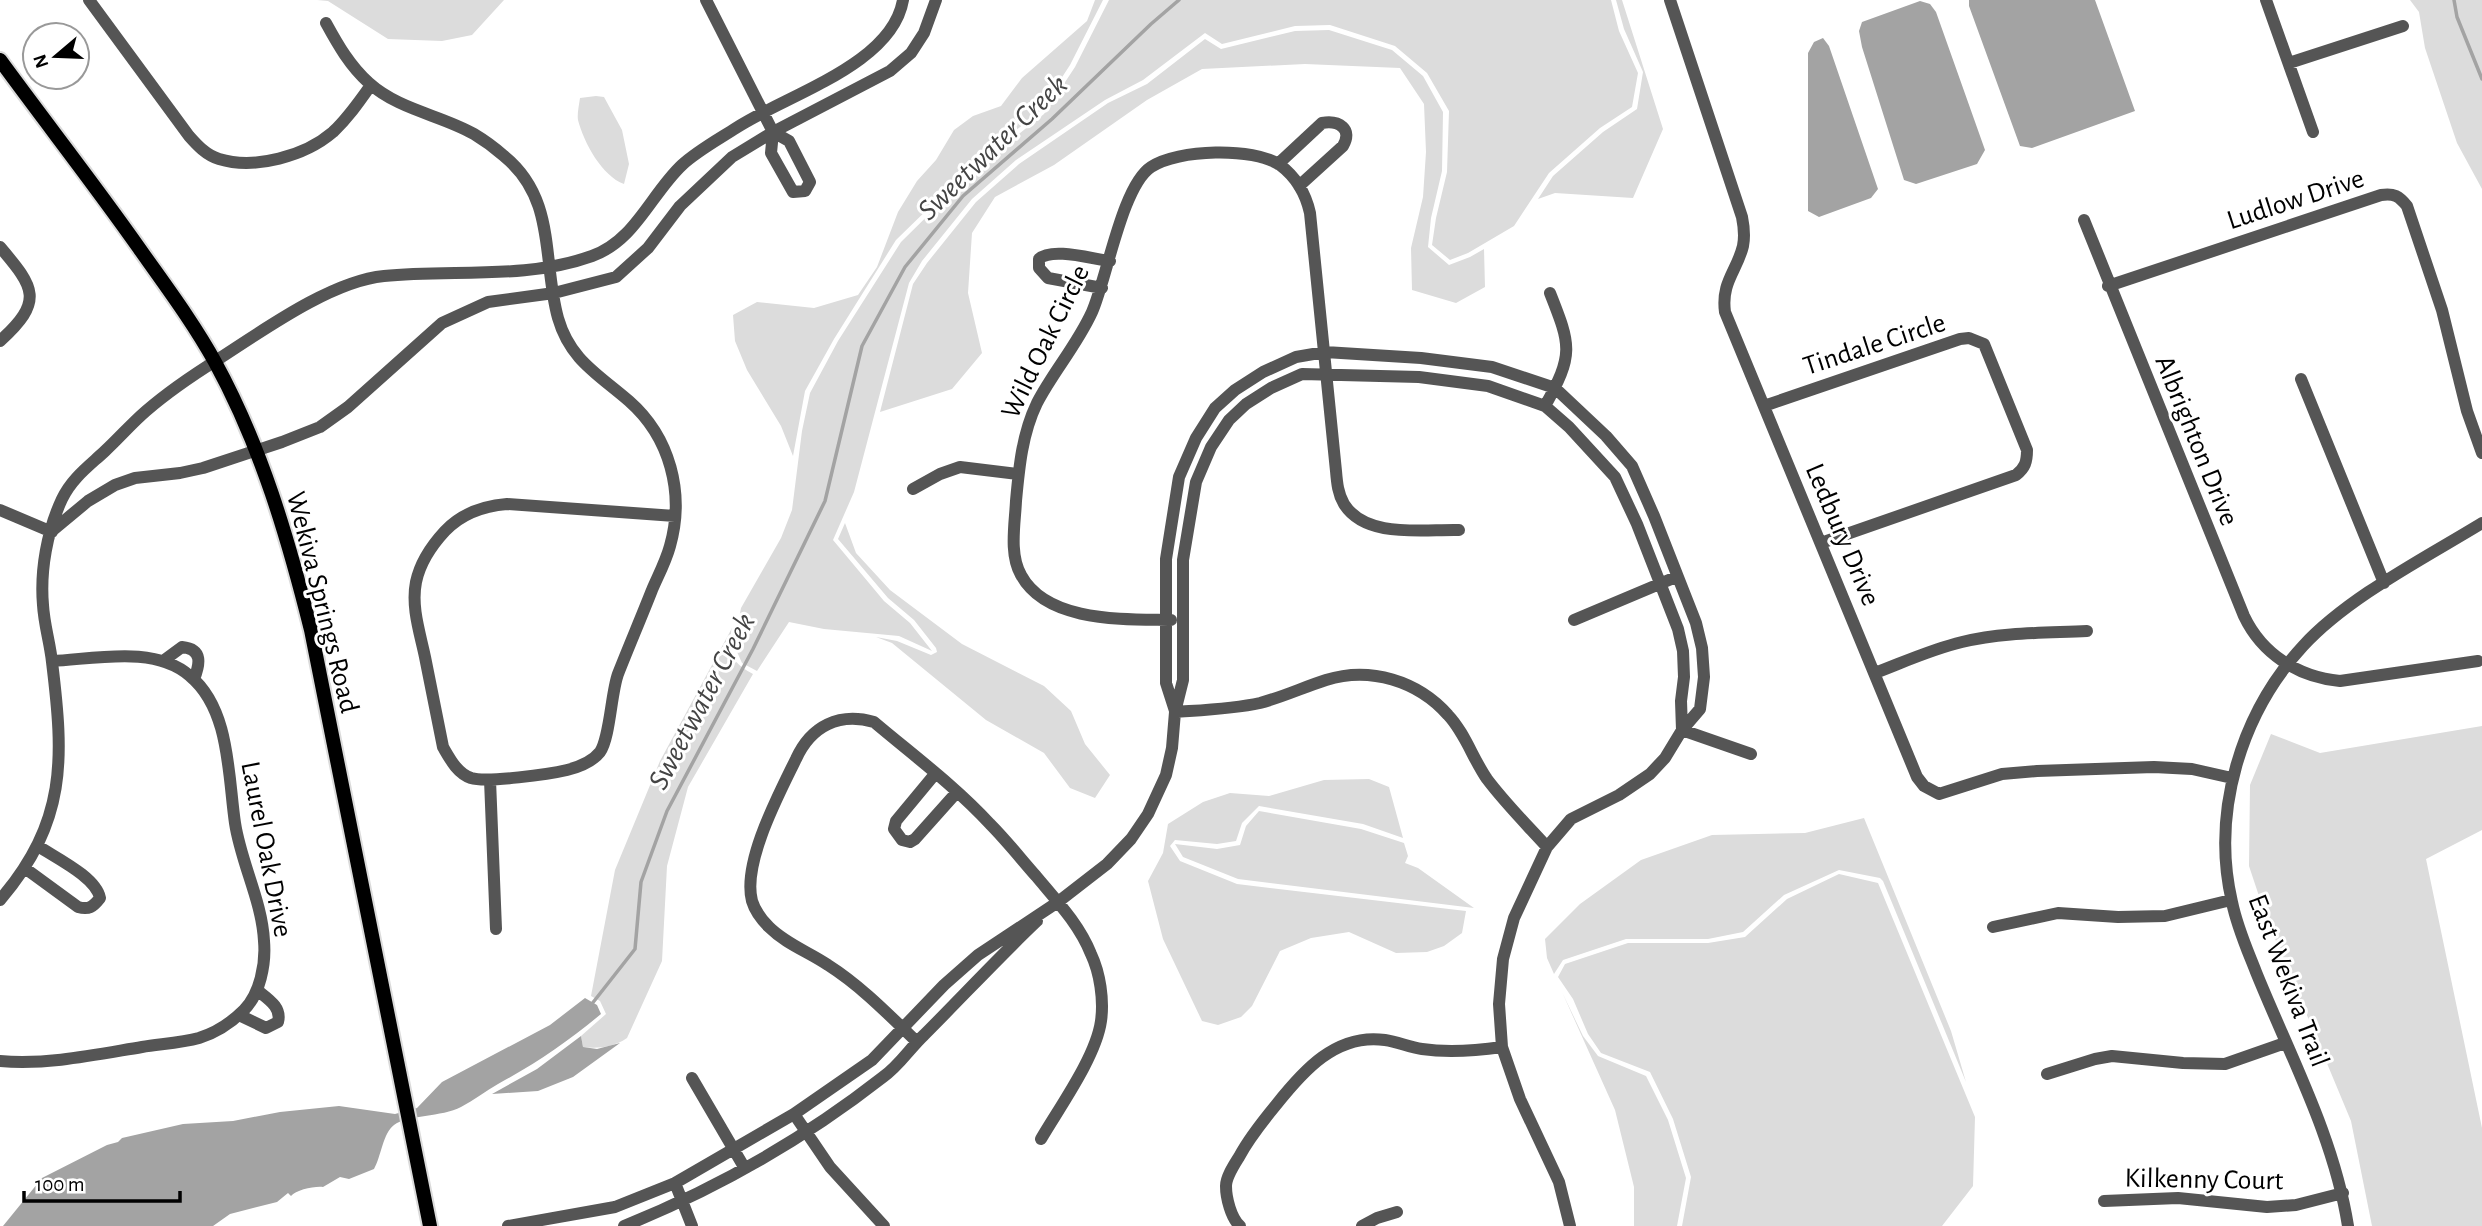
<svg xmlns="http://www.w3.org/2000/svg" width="2482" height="1226" font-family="'Alegreya Sans',sans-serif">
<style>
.green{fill:#dcdcdc}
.water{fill:#a3a3a3}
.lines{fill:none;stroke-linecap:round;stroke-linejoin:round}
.stream{stroke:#a3a3a3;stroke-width:3.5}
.major-casing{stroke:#dbdbdb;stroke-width:18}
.minor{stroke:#555;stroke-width:12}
.major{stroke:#000;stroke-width:14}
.labels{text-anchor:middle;stroke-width:6;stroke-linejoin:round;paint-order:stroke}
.street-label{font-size:28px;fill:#000;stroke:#fff}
.water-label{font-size:30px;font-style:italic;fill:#444;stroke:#fff}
</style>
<rect width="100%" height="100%" fill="#fff"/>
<path class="green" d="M317,0H504L472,35L442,41L388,39L328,1Z
M1095,0H1103L1070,65L1040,111L974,164L896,240L834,339L805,391L793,456L781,426L747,370L735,341L733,315L757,302L814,308L858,295L877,267L898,212L917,181L936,160L954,130L973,116L1001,106L1022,78L1087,21Z
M1109,0H1611L1619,31L1638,73L1632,107L1600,128L1549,173L1514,226L1468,253L1450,260L1432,245L1436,218L1447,172L1449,111L1427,73L1395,46L1330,25L1295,26L1222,44L1205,33L1143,80L1105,100L1016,160L972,199L922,261L909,283L854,492L833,540L884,601L910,623L932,651L899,636L824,629L789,622L757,671L742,663L734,645L741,608L781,538L792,510L802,431L810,393L838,341L901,242L977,167L1044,114L1075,67Z
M1616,0H1622L1663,129L1633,198L1555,193L1538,199L1553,176L1603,132L1637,109L1643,72L1624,29Z
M2410,0H2482V189L2457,143L2425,48L2419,12Z
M1329,30L1392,50L1423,76L1443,112L1442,171L1431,218L1428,247L1449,265L1470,257L1484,249L1485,287L1456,303L1412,290L1411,248L1423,197L1426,152L1424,104L1400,68L1305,64L1202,69L1147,100L1054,165L995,197L972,233L968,293L982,353L952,389L880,412L913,284L927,263L976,202L1019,164L1108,103L1147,84L1205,39L1221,49L1295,31Z
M596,96L604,97L622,130L629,164L624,184C602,176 584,143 578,120C577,114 579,105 580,98Z
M845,523L856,553L890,590L962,644L1044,686L1071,711L1085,744L1110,775L1095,798L1070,788L1044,753L986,720L892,643L876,637L897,641L931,655L937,652L936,648L914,620L888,598L838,539Z
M732,628C727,652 731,662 753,674L688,787L667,866L662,961L627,1038C614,1047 598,1049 583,1047L581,1036L606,1014L600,1001L591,996L615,870L660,761Z
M2482,726V830L2426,859L2482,1128V1226H2372L2351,1121L2266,917L2249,866L2250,785L2271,734L2320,753Z
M1369,779L1389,787L1403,838L1363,824L1259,806L1242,823L1236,841L1217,844L1175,840L1170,846L1180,861L1237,884L1466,911L1462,933L1444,946L1427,952L1396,953L1349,932L1311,938L1280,951L1252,1006L1241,1017L1218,1025L1202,1021L1163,939L1148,881L1163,853L1168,824L1203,802L1230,793L1269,796L1324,780Z
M1259,811L1361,829L1404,843L1408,856L1405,863L1418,868L1474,908L1238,879L1183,857L1175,844L1217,849L1240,845L1246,826Z
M1864,818L1951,1031L1966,1082L1883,881L1880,878L1839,870L1784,895L1743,932L1708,939H1626L1563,960L1554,974L1547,958L1545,939L1580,904L1641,860L1712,835L1805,833Z
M1839,874L1878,883L1975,1117L1973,1186L1942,1226H1682L1691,1177L1673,1119L1650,1072L1601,1053L1588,1034L1573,999L1558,977L1565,964L1628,943H1708L1745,937L1787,899Z
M1562,992L1583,1036L1598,1056L1646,1076L1668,1120L1686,1178L1677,1226H1634V1187L1615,1110Z"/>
<path class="water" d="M1969,0H2095L2135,111L2032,148L2020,146L1969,6Z
M1920,1L1930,4L1936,12L1985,150L1977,164L1916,184L1904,180L1862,47L1859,31L1862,22Z
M1823,38L1829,46L1878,189L1871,198L1819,217L1808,211V53L1814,42Z
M585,998L597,1005L601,1014C566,1043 538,1062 498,1084C486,1091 474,1100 461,1107C442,1117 407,1115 394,1125C383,1133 381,1157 374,1169L349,1179L340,1177L323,1187C314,1186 296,1190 291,1196L288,1193L277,1202L230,1214L213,1226H3L42,1178L107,1145L118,1142L122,1138L183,1124L233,1121L280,1112L339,1106L395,1114L417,1108L442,1082L550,1025Z
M581,1036L583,1047L597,1049L620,1043L573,1077L538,1091L492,1094L537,1069Z"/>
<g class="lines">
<path class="stream" d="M2454,0L2457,17L2482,79
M591,1005L635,949L641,882L667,811L753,649L825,501L862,346L905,267L963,196L1052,119L1151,24L1179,0"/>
<g class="major-casing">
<path id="major" d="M0,60C46,123 94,184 139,248C165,285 193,322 215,362C261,446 288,538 311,630L430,1226"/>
</g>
<path class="minor" d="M89,0L189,136C197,145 206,155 219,159C255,170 305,156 333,132C348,118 359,102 371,85
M706,0L773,132L771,153L793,192L805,191L810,182L789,141L773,132
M1670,0L1742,217C1744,227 1745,236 1743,246C1737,271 1721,282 1725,312L1917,777L1924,786L1939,794L2002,774L2037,771L2154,767L2192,769L2232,778
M2266,0L2313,132
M326,23C338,45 350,66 369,83C399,110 441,115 474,134C484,140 495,148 504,156C557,199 542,261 558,318C570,360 598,374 629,401C670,437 685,493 670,546C666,561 658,576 652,590C641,618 629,646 618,674C611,693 610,738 600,752C593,761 579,767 567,770C550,774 487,783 471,778C457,773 450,759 443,747C437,717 431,687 425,657C420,633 411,607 416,582C420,563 432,545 445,531C462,513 483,506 507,504L675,516
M2289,63L2403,26
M1278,164L1322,123C1339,120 1353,129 1343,146L1299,186
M2084,220L2244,616C2262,654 2298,677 2340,681L2478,661
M0,247C35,288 44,301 0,341
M2108,286L2381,195C2394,193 2399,196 2407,206L2442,310L2467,411L2482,453
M1102,288L1048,278L1039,268V259C1052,247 1092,259 1110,261
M2301,379L2384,583
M1545,406C1574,354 1571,346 1550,293
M1764,406L1960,339L1969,338L1984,344L2027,450C2027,462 2025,468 2016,475L1821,543
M913,489L940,474L960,467L1018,474
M0,510L52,532
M52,531L88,501L115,485L135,478L180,473L203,468L282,442L320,427L348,407L442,323L488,302L554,293L616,277L648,248L680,206L732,157L773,132L890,71L911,53L924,33L936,0
M1171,620C1125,619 1047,623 1021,575C1009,554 1015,524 1016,501C1019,468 1022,434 1037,403C1053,372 1077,345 1092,312C1107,278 1122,186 1151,167C1178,149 1253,147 1280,165C1296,177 1306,195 1310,213L1336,471C1337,483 1338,494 1344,504C1366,539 1423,529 1459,530
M1574,620L1676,577
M163,661L182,647C203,649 200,664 194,679
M1875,673C1904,662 1932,649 1962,642C2003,632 2046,633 2087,631
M1175,711L1166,683V559L1179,477L1196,438L1215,408L1235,390L1263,372L1296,357L1325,352L1421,358L1492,367L1555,388L1606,436L1632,466L1654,516L1696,623L1702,648L1704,677L1700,709L1682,730L1665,758L1650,774L1619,795L1571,819L1547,847L1514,918L1503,959L1499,1004L1502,1047L1520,1099L1559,1182L1570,1226
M1175,712C1204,710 1233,709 1260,703C1283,697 1304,687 1326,680C1370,666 1418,681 1448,715C1465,733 1473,759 1487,779C1505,803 1527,825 1547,847
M1682,730L1751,754
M935,774L896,821L894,829L902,840L910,842L915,839L957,792
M490,780L496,929
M26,869L78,907C89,910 93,907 100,898C96,877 56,858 38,846
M0,900C67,821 64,760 52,662C50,643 44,624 43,605C40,571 47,531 62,499C72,478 89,466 105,451C119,438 132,423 146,411C168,392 193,375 217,360C262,331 331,281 384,276C453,269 525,280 592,256C635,241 651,194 682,165C697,151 719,139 736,128C786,95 892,65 903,0
M1993,927L2058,913L2118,917L2165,916L2231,900
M239,1015L266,1028L278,1022C282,1007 268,999 257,990
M917,1042C889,1015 861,986 828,965C809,952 786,944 769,927C762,920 755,911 752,901C742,863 779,794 796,759C811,726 839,712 874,722C913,755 955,786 990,824C1006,840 1021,859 1036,876C1056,900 1079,924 1091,954C1100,973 1104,1000 1101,1021C1096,1057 1059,1108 1041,1139
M0,1061C48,1065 94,1055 142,1047C160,1044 181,1043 199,1038C215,1033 232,1022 244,1010C260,994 266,964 264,941C262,901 241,863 235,823C228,775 230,709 190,676C155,645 95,659 52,661
M2047,1074L2095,1059L2112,1056L2183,1063L2225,1064L2285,1043
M692,1078L744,1167
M794,1114L830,1167L884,1226
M675,1183L692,1226
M2104,1201L2178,1198L2267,1207L2296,1205L2343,1193
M508,1226L615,1207L675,1183L794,1114L872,1060L944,985L978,955L1058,902L1107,864L1131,839L1148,814L1166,775L1172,748L1175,712L1183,680V560L1196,482L1211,447L1229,420L1246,404L1271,388L1302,374L1419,377L1488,386L1545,406L1569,427L1615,477L1637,524L1678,629L1683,651L1684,677L1681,701L1682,730
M624,1226C716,1189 805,1138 883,1077C899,1066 910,1048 924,1035C962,997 998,958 1037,921
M1240,1226C1231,1218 1226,1198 1226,1186C1226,1177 1234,1165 1239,1157C1249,1138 1262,1122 1276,1105C1303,1071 1336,1033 1385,1040C1398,1042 1409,1047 1422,1049C1449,1053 1474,1051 1502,1047
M1362,1226L1377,1218L1397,1212
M2348,1226C2334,1137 2290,1056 2256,972C2247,949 2237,927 2232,902C2211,812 2241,713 2303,646C2348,597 2425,558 2482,523"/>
<use href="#major" class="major"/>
</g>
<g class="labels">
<g class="street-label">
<text transform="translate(2295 198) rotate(-18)" y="10">Ludlow Drive</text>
<text transform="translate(1044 341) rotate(-64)" y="10">Wild Oak Circle</text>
<text transform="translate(1874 343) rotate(-18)" y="10">Tindale Circle</text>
<text transform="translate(2198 440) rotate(68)" y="10">Albrighton Drive</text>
<text transform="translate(1844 534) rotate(67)" y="10">Ledbury Drive</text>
<text transform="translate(324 602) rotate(76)" y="10">Wekiva Springs Road</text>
<text transform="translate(268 849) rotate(79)" y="10">Laurel Oak Drive</text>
<text transform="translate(2290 980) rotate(69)" y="10">East Wekiva Trail</text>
<text transform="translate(2204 1178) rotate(1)" y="10">Kilkenny Court</text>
</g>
<g class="water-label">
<text transform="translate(992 147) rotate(-44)" y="10">Sweetwater Creek</text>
<text transform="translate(701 701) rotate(-62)" y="10">Sweetwater Creek</text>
</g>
</g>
<g transform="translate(56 56) rotate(251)"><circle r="33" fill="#ffffff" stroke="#999999" stroke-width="2"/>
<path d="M0-5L12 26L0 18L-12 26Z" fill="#000000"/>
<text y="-10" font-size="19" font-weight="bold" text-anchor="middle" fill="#000000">N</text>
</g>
<path d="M24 1191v10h156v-10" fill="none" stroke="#000000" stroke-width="3.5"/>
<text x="35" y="1191" font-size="21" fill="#000000" stroke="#ffffff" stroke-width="5" paint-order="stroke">100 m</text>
</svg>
